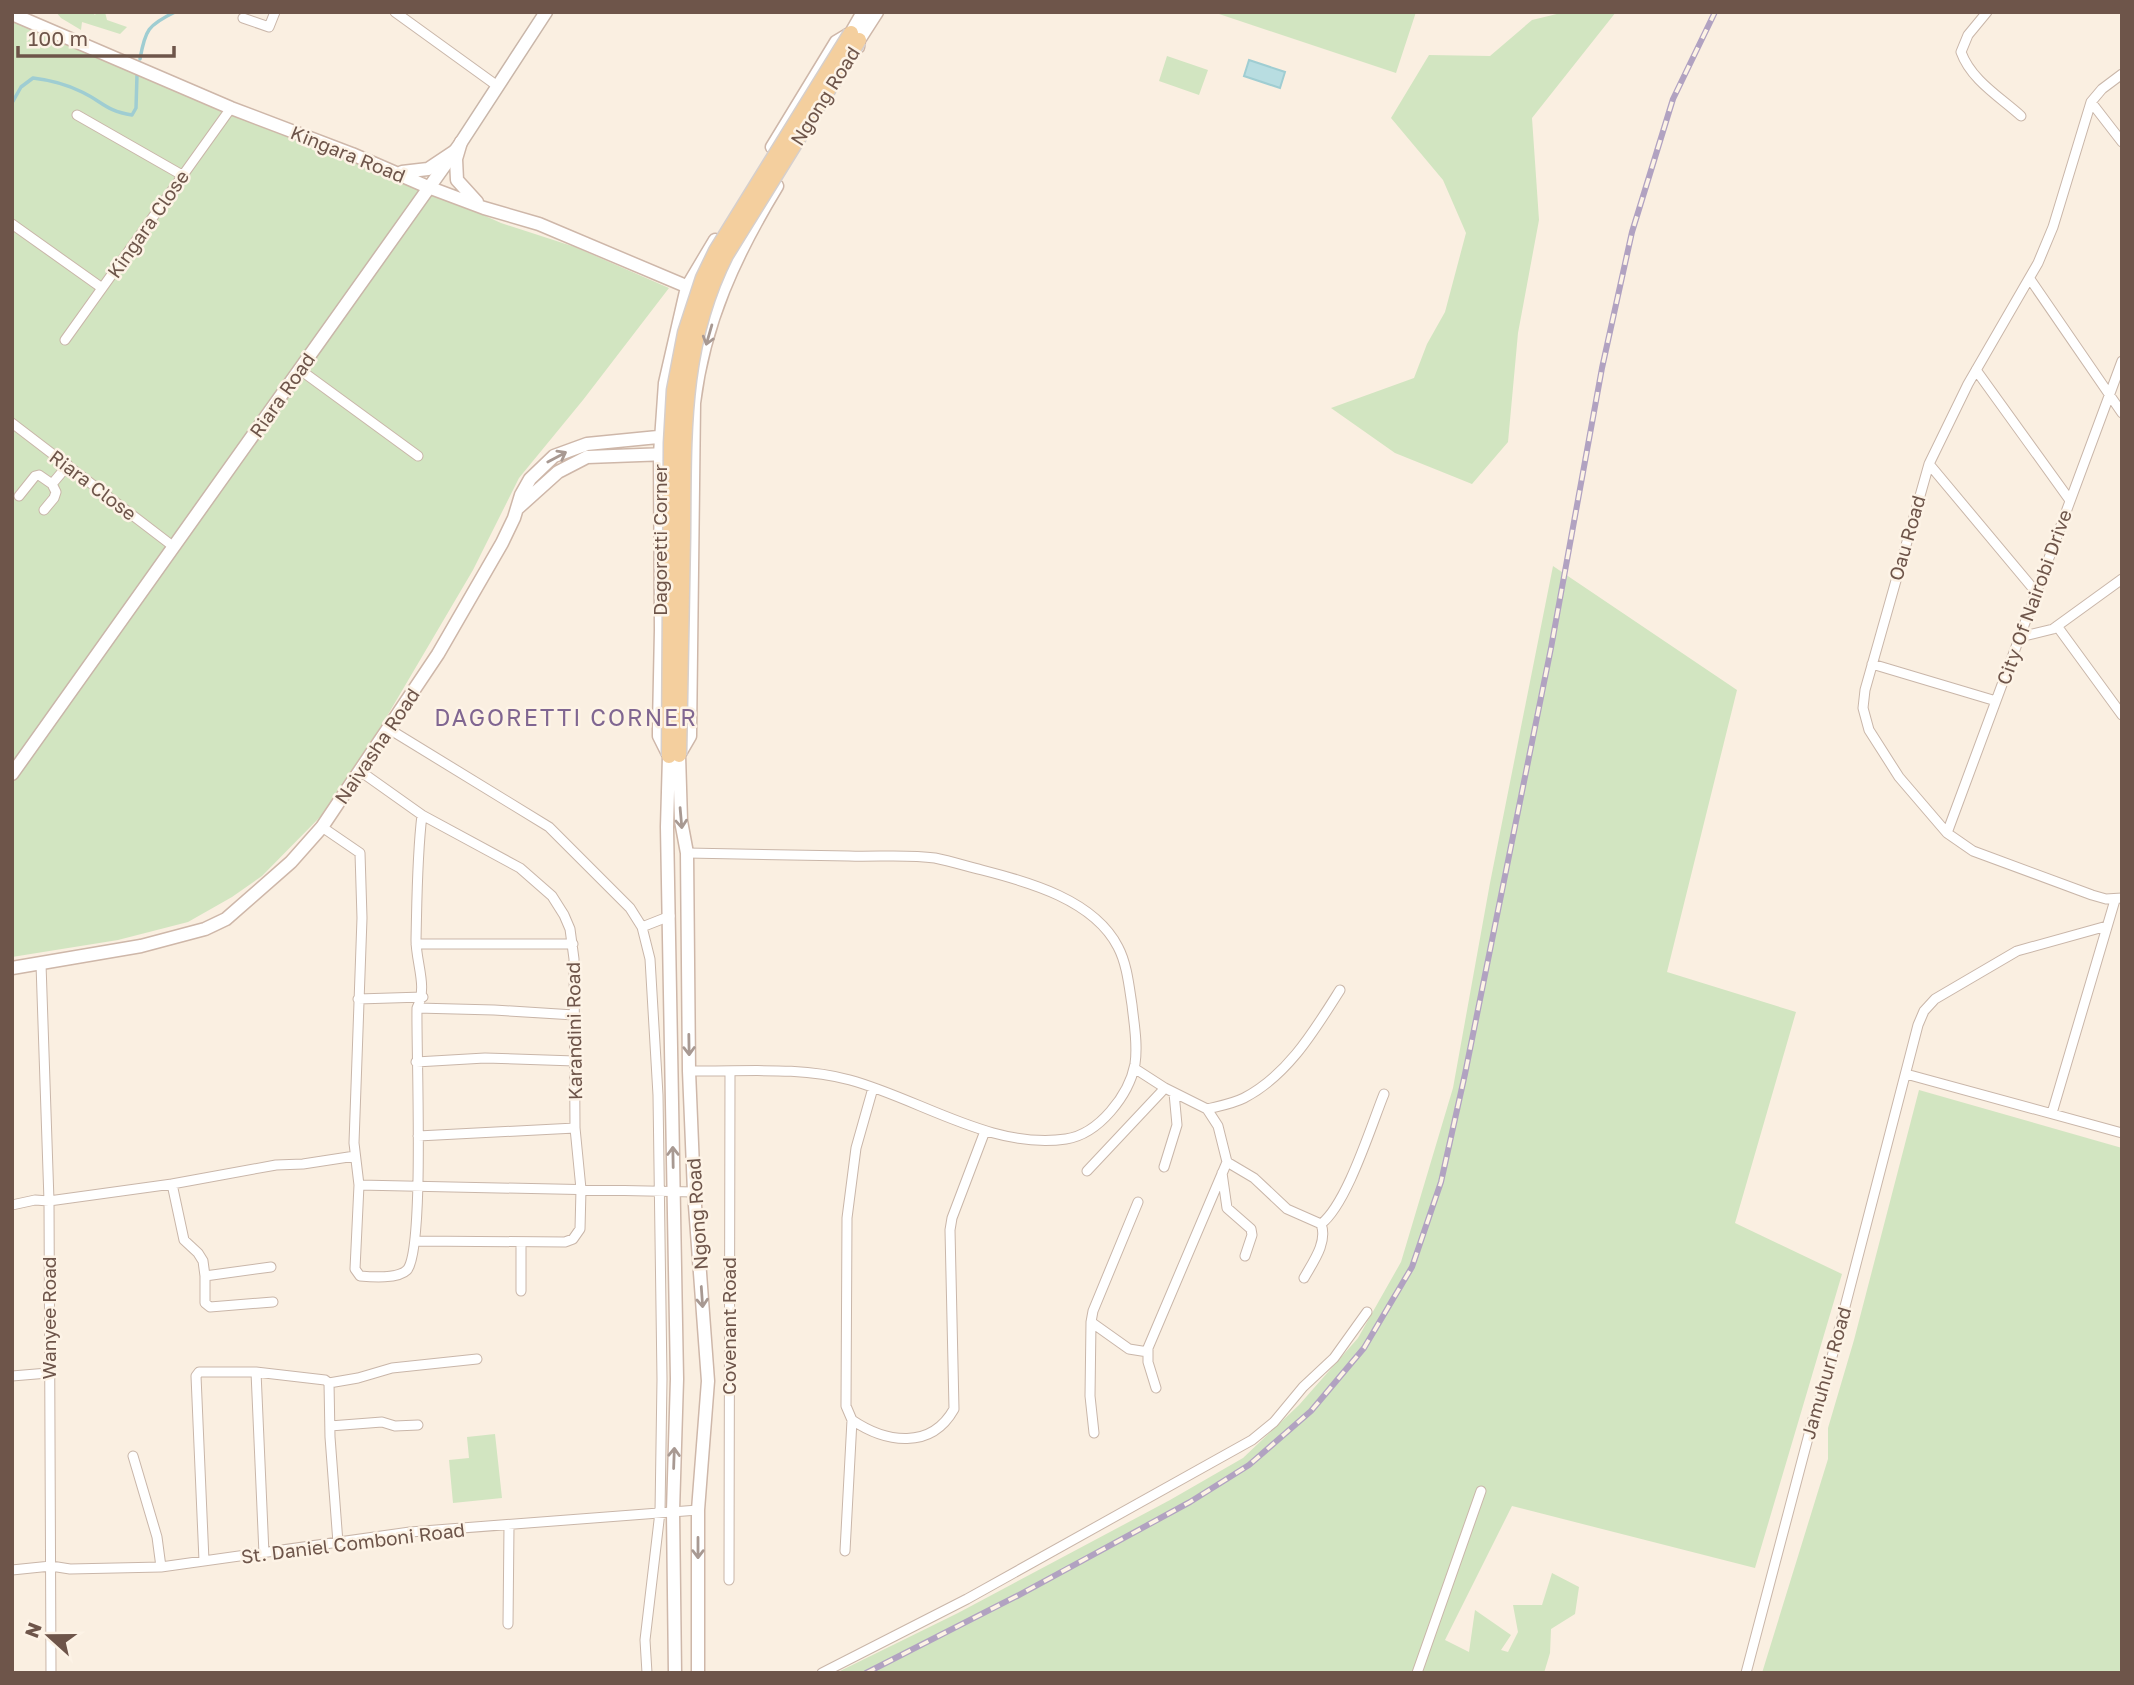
<svg xmlns="http://www.w3.org/2000/svg" width="2134" height="1685" font-family="'Golos Text',sans-serif">
<style>
.green{fill:#d2e5c1}
.water{fill:#b8dde1;stroke:#9fcdd2;stroke-width:2}
.lines{fill:none;stroke-linecap:round;stroke-linejoin:round}
.stream{stroke:#9fcdd2;stroke-width:3.5}
.minor-casing{stroke:#c9b6a9;stroke-width:11}
.tertiary-casing{stroke:#c9b6a9;stroke-width:15}
.secondary-casing{stroke:#ceb7a9;stroke-width:15}
.minor{stroke:#fff;stroke-width:9}
.tertiary{stroke:#fff;stroke-width:12}
.secondary{stroke:#fff;stroke-width:12}
.rail-casing{stroke:#b1a2c1;stroke-width:6}
.rail{stroke:#fdf3e6;stroke-width:3.5;stroke-dasharray:10;stroke-linecap:butt}
.primary-bridge-casing{stroke:#d6cfcc;stroke-width:17;stroke-linecap:butt}
.primary-bridge{stroke:#f4cf9e;stroke-width:14}
.oneway{stroke:#a89992}
.labels{text-anchor:middle;stroke-width:5;stroke-linejoin:round;paint-order:stroke}
.street-label{font-size:19px;fill:#6e554a;stroke:#fdf3e6}
.quarter-label{font-size:23px;letter-spacing:2px;fill:#806691;stroke:#fdf3e6}
</style>
<rect width="100%" height="100%" fill="#faefe1"/>
<path class="green" d="M56,12H92L95,15L97,12H105L107,20L127,27L120,34L82,22L81,30L61,18Z
M1213,12H1416L1396,73Z
M1565,12H1616L1532,118L1539,220L1518,333L1508,442L1472,484L1395,453L1331,408L1414,378L1427,344L1445,312L1466,233L1443,180L1391,118L1429,55L1490,56L1532,20Z
M12,16L412,183L501,223L575,247L669,288L583,400L519,478L473,570L383,723L324,813L262,876L232,897L188,922L118,940L12,957Z
M1167,56L1208,70L1199,95L1159,81Z
M1553,566L1737,690L1667,972L1796,1012L1735,1223L1842,1274L1755,1568L1512,1506L1445,1640L1469,1652L1475,1610L1511,1635L1501,1650L1508,1652L1518,1632L1513,1605H1542L1552,1573L1579,1587L1575,1614L1551,1629L1550,1653L1544,1673H836L958,1613L1170,1500L1243,1458L1299,1405L1358,1338L1401,1262L1453,1088L1490,883Z
M1919,1090L2122,1148V1673H1762L1828,1459V1428L1854,1340Z
M495,1434L502,1498L453,1503L449,1460L469,1458L467,1437Z"/>
<path class="water" d="M1249,60L1285,72L1280,88L1244,76Z"/>
<g class="lines">
<path class="stream" d="M140,59C145,30 148,25 175,12
M12,103L21,87L33,78C50,80 66,84 82,92C103,102 106,111 132,115L136,108L137,75"/>
<g class="minor-casing">
<path id="minor" d="M395,12L496,85
M1987,12L1968,35L1961,52C1971,80 2000,97 2021,116
M243,18L269,27L275,12
M2122,74L2102,89L2091,102L2053,227L2038,263L1968,384L1929,464L1865,690L1863,708L1869,730L1899,777L1947,833L1973,851L2092,895L2106,899L2122,898
M2091,102L2122,142
M77,115L182,175
M12,224L102,288
M2030,279L2122,413
M65,340L231,108
M299,369L418,456
M1976,370L2069,499
M12,423L174,547
M1929,464L2036,592
M52,484L68,465
M19,496L35,476L39,475L52,484L56,492L54,498L44,510
M2057,626L2122,715
M2020,637L2053,629L2122,579
M1872,664L1996,701
M389,729L549,827L630,908L642,927L650,959L658,1095L662,1379L660,1512L645,1640L647,1673
M360,771L422,815L520,868L552,896L564,915L570,929L574,959L575,1128L581,1189L580,1229L573,1239L565,1242L415,1241
M322,827L360,853L362,918L354,1143L359,1185L355,1269L360,1276C372,1277 398,1279 407,1270C425,1250 416,1048 417,1008C428,987 416,963 416,940C417,898 417,856 422,815
M1947,833L2122,361
M687,853C741,854 795,855 849,856C877,857 907,854 935,858C950,861 966,866 982,870C1029,882 1094,900 1118,947C1127,964 1129,986 1132,1005C1134,1024 1138,1044 1135,1064C1129,1095 1099,1134 1066,1139C992,1150 920,1099 850,1080C798,1066 743,1072 689,1071
M642,927L670,916
M416,944H573
M41,964L49,1201L51,1673
M358,999L423,997
M417,1008L494,1010L574,1015
M416,1062L485,1058L575,1061
M1134,1068L1165,1088L1207,1109L1218,1126L1227,1162L1148,1348V1362L1156,1388
M1906,1074L2122,1133
M873,1088L856,1148L847,1218L846,1406L852,1420C886,1443 931,1450 954,1409L950,1230L952,1218L985,1131
M1207,1109C1219,1106 1232,1104 1244,1098C1288,1075 1314,1031 1340,990
M2052,1113L2115,900
M418,1136L575,1128
M1227,1162L1254,1178L1287,1209L1321,1224C1328,1242 1313,1262 1304,1278
M1164,1167L1177,1125L1174,1093
M1087,1171L1165,1088
M1222,1173L1227,1208L1251,1229L1252,1235L1245,1256
M172,1184L184,1240L198,1253L203,1261L205,1276V1303L210,1307L273,1302
M359,1185L694,1192
M1138,1202L1093,1311L1091,1322L1129,1349L1148,1352
M12,1205L35,1200L49,1201L172,1184L276,1165L303,1164L355,1156
M1321,1224C1347,1204 1371,1126 1384,1094
M205,1276L271,1267
M521,1291V1242
M1091,1322L1090,1396L1094,1433
M256,1372L325,1380L329,1383
M12,1376L48,1373
M330,1426L382,1422L395,1426L418,1425
M133,1456L157,1537L161,1567
M338,1543L330,1437L329,1383L358,1378L392,1368L477,1359
M845,1551L852,1420
M204,1561L196,1376L199,1372H256L264,1554
M12,1570L51,1566L70,1569L161,1567L410,1532L698,1510
M729,1580L730,1072
M508,1624L509,1526
M822,1673L967,1599L1252,1440L1274,1422L1303,1387L1334,1358L1367,1312
M1417,1673L1481,1491
M1746,1673L1813,1419L1827,1376L1918,1025L1924,1011L1935,999L2017,951L2107,926"/>
</g>
<g class="tertiary-casing">
<path id="tertiary" d="M12,774L460,144L546,12"/>
</g>
<g class="secondary-casing">
<path id="secondary" d="M12,14L231,108L352,154L428,187L484,208L539,224L693,289
M858,47L859,40L877,12
M461,142L456,159L457,180L477,202
M772,147L836,42L851,33L863,12
M402,172L428,169L455,151
M518,508L558,472L587,457L667,454
M12,968L141,946L205,929L226,919L291,862L322,827L438,654L502,543L514,518L521,495L530,479L554,456L587,444L668,436
M675,1673L673,1511L677,1379L667,827L669,756L659,736V725L661,630L660,454L665,383L687,287L715,240
M698,1673V1510L708,1381L694,1192L689,1071L687,853L681,821L679,755L690,736L694,403C704,322 735,255 777,186"/>
</g>
<use href="#minor" class="minor"/>
<use href="#tertiary" class="tertiary"/>
<use href="#secondary" class="secondary"/>
<g class="rail-casing">
<path id="rail" d="M866,1673L1017,1596L1190,1502L1249,1465L1311,1411L1364,1348L1412,1267L1441,1182L1465,1074L1551,648L1602,368L1632,232L1673,99L1715,12"/>
</g>
<use href="#rail" class="rail"/>
<g class="primary-bridge-casing">
<path id="primary-bridge" d="M679,755C680,682 682,609 683,536C684,437 680,346 726,255L859,40
M669,756L671,443L674,390L685,333L703,278L716,251L851,33"/>
</g>
<use href="#primary-bridge" class="primary-bridge"/>
</g>
<defs><path id="oneway-shaft" d="M-6 0H5M1.5-3L5.5 0L1.5 3" fill="none" stroke-width="1.6" stroke-linecap="round" stroke-linejoin="round" transform="scale(1.75)"/></defs>
<g class="oneway">
<use href="#oneway-shaft" transform="translate(709 335) rotate(106)"/>
<use href="#oneway-shaft" transform="translate(557 457) rotate(-28)"/>
<use href="#oneway-shaft" transform="translate(681 818) rotate(85)"/>
<use href="#oneway-shaft" transform="translate(689 1045) rotate(89)"/>
<use href="#oneway-shaft" transform="translate(673 1157) rotate(-91)"/>
<use href="#oneway-shaft" transform="translate(702 1297) rotate(86)"/>
<use href="#oneway-shaft" transform="translate(674 1458) rotate(-88)"/>
<use href="#oneway-shaft" transform="translate(698 1548) rotate(90)"/>
</g>
<g class="labels">
<g class="street-label">
<text transform="translate(825 96) rotate(-58)" y="7">Ngong Road</text>
<text transform="translate(348 154) rotate(22)" y="7">Kingara Road</text>
<text transform="translate(148 224) rotate(-55)" y="7">Kingara Close</text>
<text transform="translate(282 395) rotate(-55)" y="7">Riara Road</text>
<text transform="translate(93 485) rotate(37)" y="7">Riara Close</text>
<text transform="translate(1907 538) rotate(-74)" y="7">Oau Road</text>
<text transform="translate(660 540) rotate(-90)" y="7">Dagoretti Corner</text>
<text transform="translate(2034 597) rotate(-70)" y="7">City Of Nairobi Drive</text>
<text transform="translate(377 746) rotate(-56)" y="7">Naivasha Road</text>
<text transform="translate(574 1031) rotate(-91)" y="7">Karandini Road</text>
<text transform="translate(697 1214) rotate(-94)" y="7">Ngong Road</text>
<text transform="translate(49 1318) rotate(-90)" y="7">Wanyee Road</text>
<text transform="translate(729 1326) rotate(-90)" y="7">Covenant Road</text>
<text transform="translate(1826 1373) rotate(-74)" y="7">Jamuhuri Road</text>
<text transform="translate(353 1543) rotate(-7)" y="7">St. Daniel Comboni Road</text>
</g>
<g class="quarter-label">
<text x="566" y="726">DAGORETTI CORNER</text>
</g>
</g>
<rect width="2134" height="1685" fill="none" stroke="#6e554a" stroke-width="28"/>
<g transform="translate(49 1636) rotate(291)" stroke="#fdf3e6" stroke-width="5" paint-order="stroke">
<path d="M0-5L12 26L0 18L-12 26Z" fill="#6e554a"/>
<text y="-10" font-size="19" font-weight="bold" text-anchor="middle" fill="#6e554a">N</text>
</g>
<path d="M18 46v10h156v-10" fill="none" stroke="#6e554a" stroke-width="3.5"/>
<text x="28" y="46" font-size="21" fill="#6e554a" stroke="#fdf3e6" stroke-width="5" paint-order="stroke">100 m</text>
</svg>
